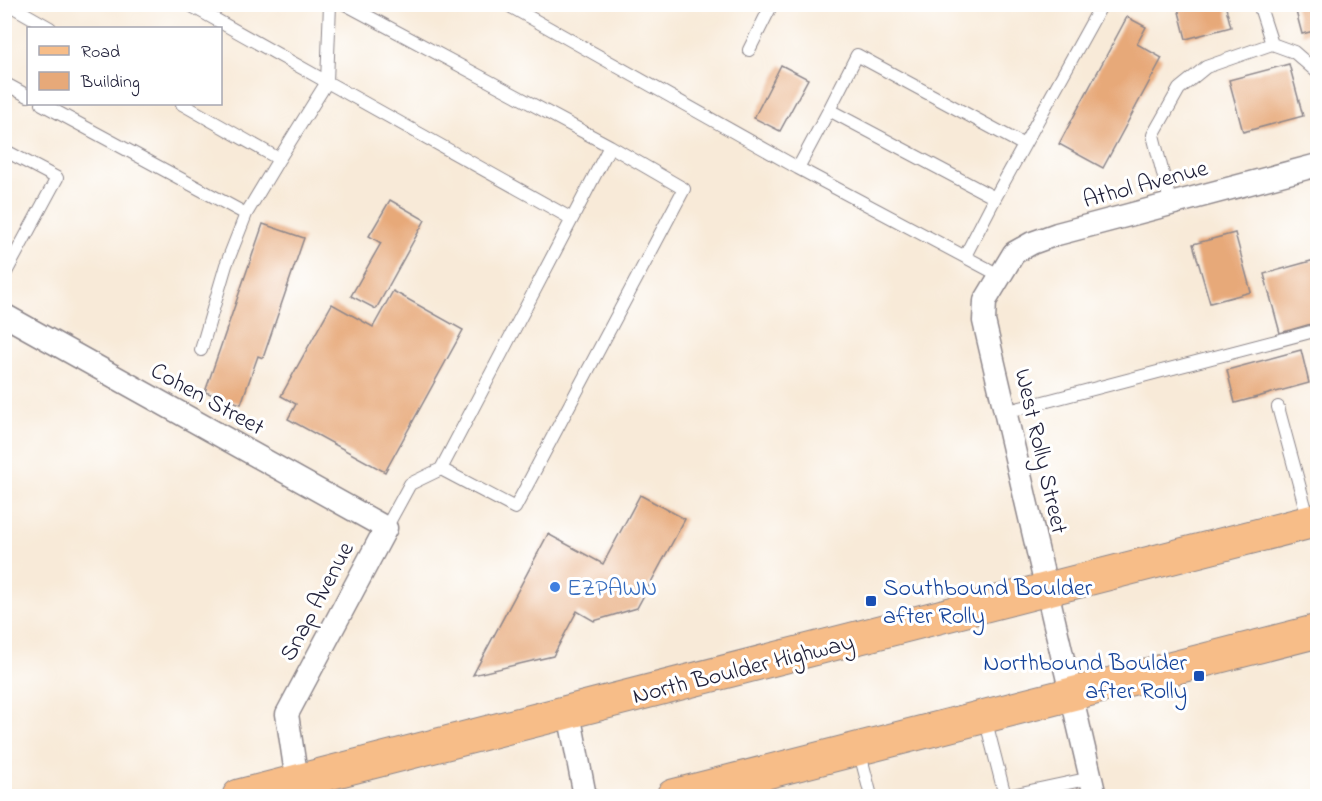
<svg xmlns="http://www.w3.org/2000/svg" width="1322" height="801" font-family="'Indie Flower',sans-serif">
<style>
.building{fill:#e7a979}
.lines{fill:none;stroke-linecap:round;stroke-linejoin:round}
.lane-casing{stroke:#8d868a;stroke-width:14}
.street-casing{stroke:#8d868a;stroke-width:25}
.primary-casing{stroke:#8d868a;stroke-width:35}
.lane{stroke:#fff;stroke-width:12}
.street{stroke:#fff;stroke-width:22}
.primary{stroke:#f7bd88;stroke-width:33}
.shop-dot{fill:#3f7fe0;stroke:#fff;stroke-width:2}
.transit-dot{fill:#1a4fb4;stroke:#fff;stroke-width:2}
.labels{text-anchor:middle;stroke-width:6;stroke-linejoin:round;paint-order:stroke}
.street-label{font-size:24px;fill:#22223b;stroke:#fff}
.shop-label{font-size:24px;fill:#366cbe;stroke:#fff;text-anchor:start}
.transit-label{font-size:24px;fill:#164399;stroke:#fff;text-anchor:start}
</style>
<rect width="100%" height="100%" fill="#fff"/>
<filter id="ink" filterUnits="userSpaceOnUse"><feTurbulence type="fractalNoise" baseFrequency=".0167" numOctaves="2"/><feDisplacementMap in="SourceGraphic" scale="12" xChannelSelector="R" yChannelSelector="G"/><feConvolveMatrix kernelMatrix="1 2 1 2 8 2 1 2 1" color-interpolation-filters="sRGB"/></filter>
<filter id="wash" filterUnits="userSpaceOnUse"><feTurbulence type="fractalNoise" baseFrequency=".008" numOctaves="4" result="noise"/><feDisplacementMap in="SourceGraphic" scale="24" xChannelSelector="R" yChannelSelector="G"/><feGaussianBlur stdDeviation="1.35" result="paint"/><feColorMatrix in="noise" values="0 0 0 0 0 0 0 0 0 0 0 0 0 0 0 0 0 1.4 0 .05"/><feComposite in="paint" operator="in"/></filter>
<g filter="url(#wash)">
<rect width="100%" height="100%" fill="#f8ead8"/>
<g id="blocks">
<path class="building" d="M1177,4H1225L1231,27L1186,39Z
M1294,4H1318V30L1302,34Z
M1127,17L1146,27L1137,44L1162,58L1103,168L1059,144Z
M1289,64L1303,116L1243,132L1229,80Z
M781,65L808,79L780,131L754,118Z
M390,200L425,220L376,309L351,296L381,243L369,236Z
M263,224L304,238L263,358L258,356L241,404L205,392Z
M1235,233L1251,292L1210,303L1193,244Z
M1318,259V322L1280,333L1264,274Z
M393,291L463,330L385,472L288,419L296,404L281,396L332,304L373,327Z
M1301,350L1309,383L1235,403L1227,370Z
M640,495L685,519L637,608L594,621L577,611L553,656L473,675L548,534L603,564Z"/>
</g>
</g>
<g filter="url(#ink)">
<use href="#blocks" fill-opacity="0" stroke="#8d868a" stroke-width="1.5"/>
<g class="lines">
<g class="lane-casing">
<path id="lane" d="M8,4L50,28
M188,4L327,82L279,159
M330,4L327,82L572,219L610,146L345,4
M506,4L798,168
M1259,4L1272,44L1294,52L1318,73
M749,50L772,4
M4,83L28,96
M42,104L246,214L226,265L201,350
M182,104L279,159L246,214
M829,110L798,168L999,275
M1024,145L857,55L829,110L995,198L1102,4
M4,150L57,178L4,276
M1171,205L1153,135L1179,89L1206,67L1272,44
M572,219L441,469L515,508L684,189L610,146
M965,256L995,198
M1278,407L1309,521
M1005,412L1318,330
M386,528L410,484L441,469
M985,718L1005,796
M859,750L871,796
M1007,796L1091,778"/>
</g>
<g class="street-casing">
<path id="street" d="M4,315L386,528L287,714L297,781
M569,713L585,796
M1095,796L994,364L984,321L985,301L1014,253L1032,243L1057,234L1318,165"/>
</g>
<g class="primary-casing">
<path id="primary" d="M239,796L1318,520
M673,796L1318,631"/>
</g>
<use href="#lane" class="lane"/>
<use href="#street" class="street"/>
<use href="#primary" class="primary"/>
</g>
</g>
<circle class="shop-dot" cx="555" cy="587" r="6"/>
<g class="transit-dot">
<rect x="865" y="595" width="12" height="12" rx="3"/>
<rect x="1193" y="670" width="12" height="12" rx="3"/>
</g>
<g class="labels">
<g class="street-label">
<text transform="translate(1145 183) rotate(-15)" y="8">Athol Avenue</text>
<text transform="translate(208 398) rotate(29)" y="8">Cohen Street</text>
<text transform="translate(1042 451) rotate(77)" y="8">West Rolly Street</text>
<text transform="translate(316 601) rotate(-62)" y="8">Snap Avenue</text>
<text transform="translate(743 668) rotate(-14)" y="8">North Boulder Highway</text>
</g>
<g class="shop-label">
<text x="567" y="595">EZPAWN</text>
</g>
<g class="transit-label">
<text x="883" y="595">Southbound Boulder<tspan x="883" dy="28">after Rolly</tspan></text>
<text x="1187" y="670" text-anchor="end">Northbound Boulder<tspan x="1187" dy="28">after Rolly</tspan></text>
</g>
</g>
<rect width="1322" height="801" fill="none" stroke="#fff" stroke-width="24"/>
<rect x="27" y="27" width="195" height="78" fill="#ffffff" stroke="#a7a7b1" stroke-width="1.5"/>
<rect x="39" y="46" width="30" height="9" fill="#f7bd88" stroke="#a7a7b1" stroke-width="1.5"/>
<text x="81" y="57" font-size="18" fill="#22223b">Road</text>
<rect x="39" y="72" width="30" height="18" fill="#e7a979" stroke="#a7a7b1" stroke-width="1.5"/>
<text x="81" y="87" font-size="18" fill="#22223b">Building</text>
</svg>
